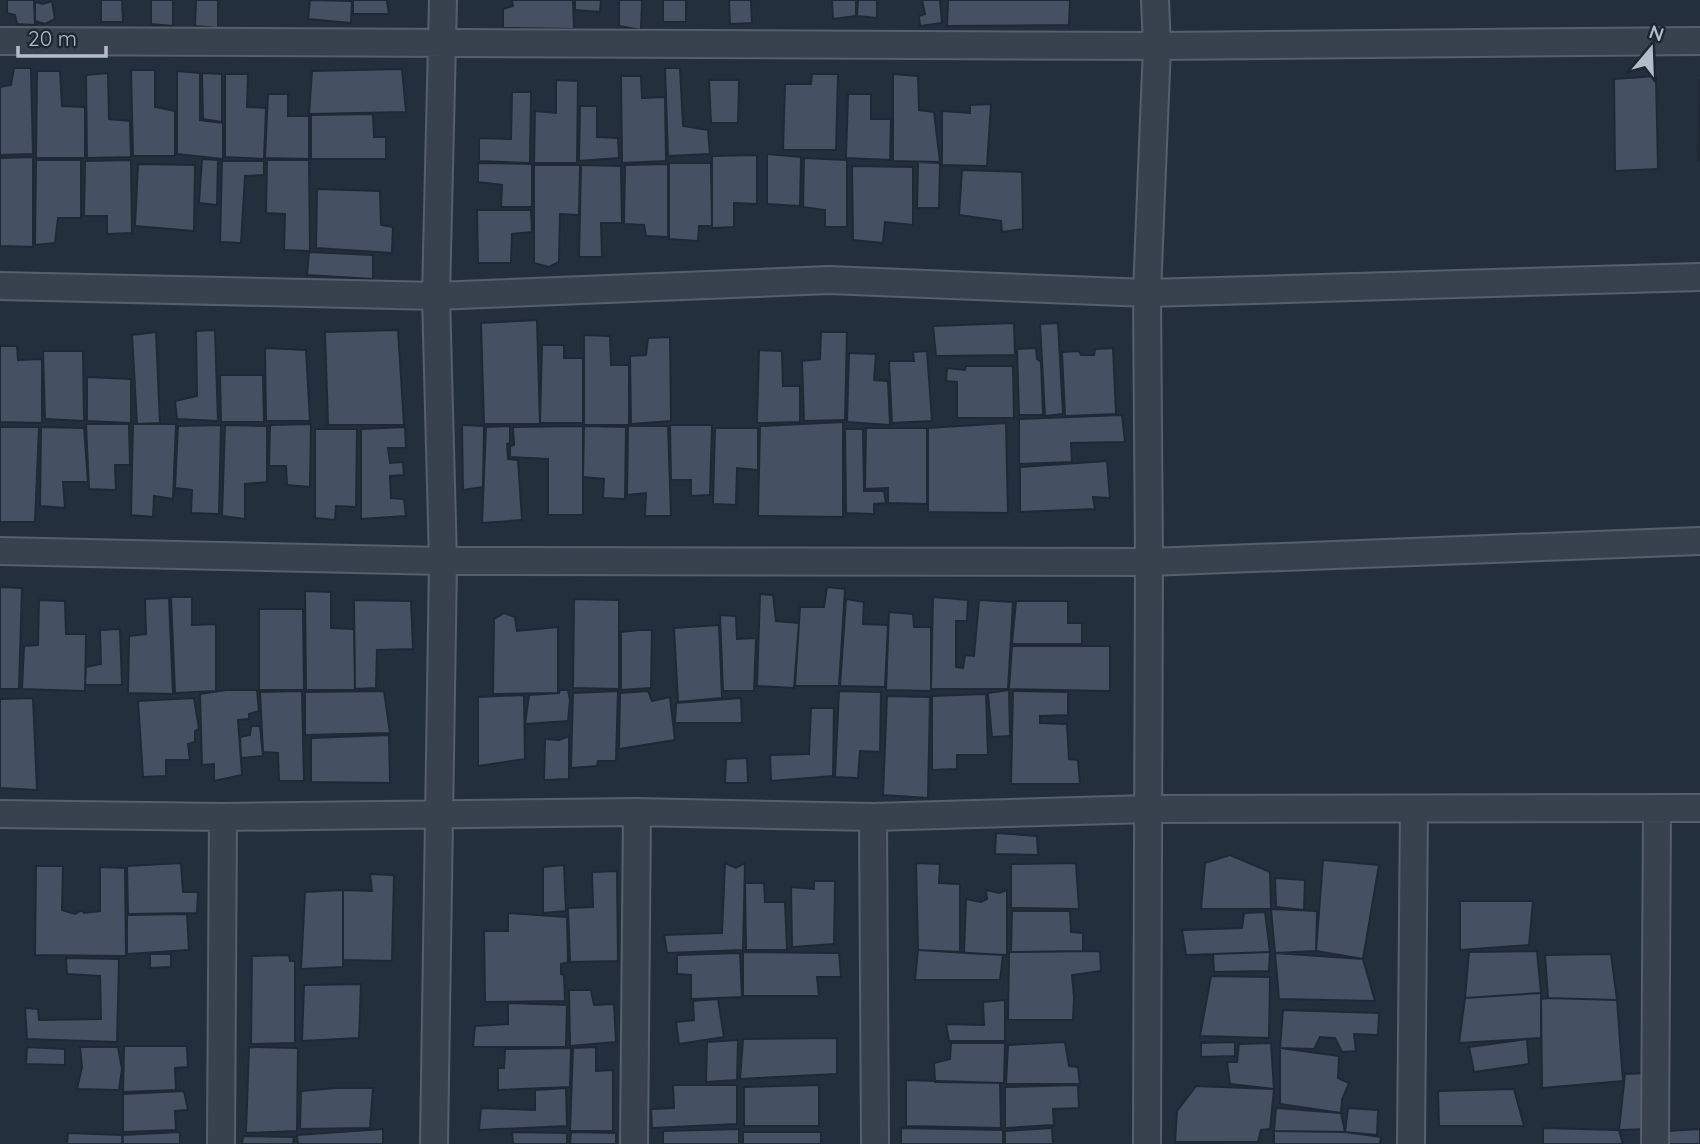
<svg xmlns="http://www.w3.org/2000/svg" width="1700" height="1144" font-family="Quicksand,sans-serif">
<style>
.building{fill:#455162;stroke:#1f2835;stroke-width:2}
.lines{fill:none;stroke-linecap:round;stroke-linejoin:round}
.street-casing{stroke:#565f6c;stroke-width:30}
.street{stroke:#38414e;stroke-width:26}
</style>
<rect width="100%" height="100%" fill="#242f3e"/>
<path class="building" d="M7,0H34L35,25L17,24L15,15L7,13Z
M101,0H122L123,22H101Z
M151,0H173V26L151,24Z
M196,0H218V28L195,26Z
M310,0L352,1L351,23L308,19Z
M353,0H387L389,14H353Z
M512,0H573L574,29L503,28V9L513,6Z
M575,0H601L600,12L575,10Z
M619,0H642L641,30L619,26Z
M663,0H686V22H663Z
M729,0H751L752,23L730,24Z
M832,0H856V16L833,19Z
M858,0H877V18L857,16Z
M922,0H940L942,23L920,26L919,16L925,14Z
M948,0H1070L1069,25L947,26Z
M52,1L55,19L45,24L35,21V2L43,4Z
M14,68H31L33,154L0,155V87L11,85Z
M665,68H680L683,126L708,130L710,154L668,156Z
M402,69L406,112L309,114L312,71Z
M131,70H155V107L175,111V156H133Z
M37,71H60L62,106L85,107V158H36Z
M177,71L200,73V120L223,123V159L177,154Z
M108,73L109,119L130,121L131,157L87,158L86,75Z
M202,73L222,74V122L203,119Z
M225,74H248L247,107L266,108L264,159L225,157Z
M812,74H838L836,150H783L785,84H811Z
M893,74L918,76L919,110L934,112L940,162L893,161Z
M621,76H641L642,98L665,97L666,161L622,163Z
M1656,76L1658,169L1615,171L1614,79Z
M1700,79V161H1698Z
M556,80L578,81L577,163H534L535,111L556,113Z
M709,80H739L738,123H711Z
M512,92H531L530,163L479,161V138L511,139Z
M268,94H288V116H309V159L265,158Z
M848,94H871V119H891L890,160L846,158Z
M991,104L987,166L942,165V111L970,113V105Z
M580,106H597V137L618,138L619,158L579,161Z
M373,114L374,137H386V159H311V115Z
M767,154L801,157L800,206L767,204Z
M757,155V204L734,203V227L712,228V156Z
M33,157V247L0,246V158Z
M804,158L847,160V227H825V210L803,207Z
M202,159L218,160L217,205L199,203Z
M36,160H81V218H58L55,243L35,245Z
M131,160L132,233L107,234V216H84L85,161Z
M267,160H309L310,251L284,250L285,214L266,213Z
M222,161H264V175L245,176L241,243L220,242Z
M918,162L940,163L939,208H917Z
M478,163L532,164V207H501L502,185L478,182Z
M669,163H711L712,226H699L698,241L669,239Z
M138,164L195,165L194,231L135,226Z
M668,164V237L646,236L644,225L624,224L625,165Z
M534,165H580L579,215L560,214L559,262L549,267L534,263Z
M581,165L621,166L622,223H601L602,257H579Z
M852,166L913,167V225L885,222L883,243L853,240Z
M962,170L1022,172L1023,229L1002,232L1001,221L959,215Z
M317,189L380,191L381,225L393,227L392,253L316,248Z
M477,210H531L532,232L512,234L511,263H478Z
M309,252L373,255V279L307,275Z
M537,320L540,424H484L481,323Z
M1014,323L1015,355L936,356L933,326Z
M1058,323L1063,414L1045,416L1040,324Z
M215,330L218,421L177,419L175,401L197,396L196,331Z
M398,330L404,425H328L325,332Z
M156,332L160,423L137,424L132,335Z
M821,332H847L845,420L804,421L802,361L820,359Z
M584,335L610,336L611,365H629V425H584Z
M670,337L671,421L631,424L630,356L646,355L648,338Z
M542,345H564V358H583V423H540Z
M0,346H17L18,360L42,359V423L0,422Z
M265,348L306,350L310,421H266Z
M1036,348L1037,359L1041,362L1043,415H1019L1017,349Z
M1113,348L1116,414L1065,416L1062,352L1079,351L1081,355H1094L1095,349Z
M759,350L782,351L783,386H800V422L757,423Z
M43,351H83L84,421L45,419Z
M927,351L932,421L892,423L889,361H914L913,352Z
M849,353L876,354L874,380L888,381L890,425L847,422Z
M966,366H1013L1014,418H957V382L946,381L947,368L965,370Z
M220,375H263L264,422H221Z
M87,377L131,379V423L87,421Z
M1122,415L1125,442L1071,443L1072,462L1019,464V419Z
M843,422V517L758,516L760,426Z
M1006,423L1008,513L928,512V428Z
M86,424H129L130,465H115L116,490L89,489Z
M133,424H176L173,499L154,496L153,517L131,515Z
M311,424L310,487L287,485L286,466H269L270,425Z
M221,425L219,514L191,513L192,490L175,488L178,426Z
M225,425L267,426V482L245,484V519L222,516Z
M462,425L484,426L483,487L463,490Z
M670,425H712L710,495L691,496V480H671Z
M510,426V443L507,444L508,459L518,460L522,520L482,523L486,427Z
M583,426V515H548V459L510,457V446L514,445L513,427Z
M584,426L626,427L625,499L603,498L604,479L583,477Z
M628,426H668L671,516H645L646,493L627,495Z
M0,427H39L35,522H0Z
M41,427L84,428L88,482H63L65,508L40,506Z
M405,427L406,448H388L390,463L403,462L404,475L390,476L391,498L404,499L406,516L361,519V429Z
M715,428H758V470L737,468L736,505L713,504Z
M866,428H927V504L888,503V488L865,489Z
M315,429H357L356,507L336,506L335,520L315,518Z
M845,429H863L864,491H884L886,503L874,504V514L846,513Z
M1107,461L1110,498L1093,497L1095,509L1020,512V467Z
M0,587L22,588L19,689H0Z
M827,587L845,589L839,686H795L800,607H824Z
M305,591L331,592V628L354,629L355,690H306Z
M760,594L773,595L776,621L799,623L794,688L757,686Z
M171,597H192V625L216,624V691L175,693Z
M933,597L968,600L967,621H956V667L963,668L965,655L974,656L979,600L1013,602L1008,689H931Z
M169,598L173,694L128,693L129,636L146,634L145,599Z
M574,599L619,600V689L573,688Z
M846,599L864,602L863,624L888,625L885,687L840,686Z
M39,600L65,601L66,634H86L85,691L22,689L24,646L38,645Z
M354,600L411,601L413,649L377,650L376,688L355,689Z
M1016,601H1068V623H1082V644H1012Z
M259,609H303L304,690H259Z
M889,612L913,614L914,627H931V691L886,690Z
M504,613L515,617L517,631L558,627V693L493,694L494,619Z
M720,615L736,616L737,639L756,638L754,691H723Z
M719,625L722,698L678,702L674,628Z
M120,629L122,685H85L86,667L101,664L100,630Z
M639,630H652L651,688L621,690V632Z
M1012,646H1110V691L1009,689Z
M226,690H257L259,711L249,714V719L238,720L242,775L214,781V764L202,765L200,694Z
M560,690H568L570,700L568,721L525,724L529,695L559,693Z
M1009,690L1010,736L992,737L988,693Z
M302,691L304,781H279L278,753L263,752L260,692Z
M384,691L390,733L305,735V692Z
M618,691L616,761H598L597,766L571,768L573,693Z
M648,691L652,701L670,697L675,740L619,749L620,693Z
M839,691L881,692L880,752L860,751L858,778L835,777Z
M1013,691L1068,692V715L1040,716V723L1067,724L1069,759L1078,760L1080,784H1011Z
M986,694L988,755H957V769L932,770V696Z
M524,695L525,759L478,766V697Z
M887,696L930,697L928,798L883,795Z
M33,698L37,790L0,788V699Z
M194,698L199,729L195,731V742L188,744L190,760H166V776L143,777L138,701Z
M741,698L742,723H675L676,703Z
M811,708H834L833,776L771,781L770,755L809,754Z
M251,726H260L263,756L241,758L240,737L250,735Z
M389,735L390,783L311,782V738Z
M569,736V779L544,780L545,739L559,740Z
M747,758L748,783H725L726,759Z
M996,833L1037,836L1038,855L995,854Z
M1230,855L1270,872L1271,909H1201L1205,863Z
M1323,860L1379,865L1363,959L1316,951Z
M181,863L183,892H198L197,913L128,914L127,866Z
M725,863L736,868L745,863L743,950L667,953L664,935L722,933Z
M916,863L940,864L939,883L960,884V952L918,950Z
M1076,863L1079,909L1011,908V864Z
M564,865L566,911L543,913V867Z
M36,866H63L62,910L75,914L82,910L84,913L100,911V867L125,868L126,956L35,955Z
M617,871L618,961L570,962L568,908L593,907L592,872Z
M370,874L394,875L392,961L343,960V890L372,891Z
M1275,878L1305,880L1304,910L1276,907Z
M814,881H835L834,944L792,947L791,887L814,889Z
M745,883H764L765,902H785L787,950H746Z
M343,890V967L301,969L305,892Z
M986,890L999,893L1007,890V955L964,953L966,899L981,902L987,899Z
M1460,901H1533L1529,945L1460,950Z
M1271,909L1317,911L1316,951L1275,953Z
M1012,911H1070L1071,932L1083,933V951L1011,952Z
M1265,912L1270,952L1186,955L1182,930L1242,928L1244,913Z
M508,913L567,917L568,962L561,964V974L564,975L565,1001L485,1002L484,931H508Z
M187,914L189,950L127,954V915Z
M918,950L1003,955L1000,980H915Z
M1100,951L1101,971L1072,975L1074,997L1073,1020H1008L1009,952Z
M1537,951L1541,993L1465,998L1469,952Z
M743,952L839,953L841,977H817L819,996H743Z
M1270,952L1269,971L1214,972L1213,954Z
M740,953L742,997L691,999V975L677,974V955Z
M1275,953L1363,959L1375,1001L1279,999Z
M150,954H171V967L150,968Z
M1611,954L1617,1000L1548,998L1545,955Z
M289,955L290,961H295V1043L251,1044L252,956Z
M66,958L119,959L117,1042L27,1039L25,1008L38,1009L39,1020L101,1019L100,976L67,974Z
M1211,976L1270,977L1269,1038L1200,1036Z
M361,984L359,1038L302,1041L304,985Z
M569,990H591L594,1005L614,1004L616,1042L570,1046Z
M1541,993V1038L1459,1043L1465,998Z
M1548,998L1617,1000L1623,1081L1542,1088L1541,999Z
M718,999L724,1037L679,1044L676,1022L694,1020L693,1001Z
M1005,1000V1041H949L946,1024L984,1025L983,1002Z
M508,1003L567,1005L566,1047H473L475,1026L508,1024Z
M1283,1010L1379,1013L1378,1035L1354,1034L1356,1051L1342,1052L1335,1038L1320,1037L1314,1049L1280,1048Z
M837,1038V1074L740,1079L743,1039Z
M1527,1039L1529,1064L1474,1072L1469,1047Z
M738,1040L737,1080L706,1082L707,1042Z
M1065,1042L1069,1066L1078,1067L1080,1084H1006L1008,1045Z
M1235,1042V1056L1201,1057V1043Z
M951,1043H1005L1004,1083L935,1082L934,1063L950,1059Z
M1271,1043L1274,1089L1230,1084L1227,1062H1237L1239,1044Z
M124,1046H187L188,1067L175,1068L176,1090L123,1092Z
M27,1047L65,1049V1065L26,1064Z
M80,1047H118L122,1069L119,1090L77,1089L82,1067Z
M249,1047L298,1048L297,1131L246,1133Z
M596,1047V1071L613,1070V1131H570L573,1048Z
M571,1048L570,1087L498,1090V1068H504L505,1049Z
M1280,1048L1339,1056L1338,1078L1349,1083L1342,1100L1341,1113L1280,1104Z
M1649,1073L1648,1129L1619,1130L1625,1074Z
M906,1080L1000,1083L1001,1128L906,1126Z
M673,1085H737V1124L652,1128L651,1109L674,1108Z
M819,1085V1126H744V1087Z
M1078,1085L1079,1108L1053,1109L1054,1125L1005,1128V1087Z
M1196,1086L1274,1089L1270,1129L1261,1130L1258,1142H1175L1177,1111Z
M336,1088H373L370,1128L300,1129L301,1091Z
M566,1088L567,1126L479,1130L481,1108L535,1110V1090Z
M1514,1089L1524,1126H1439L1438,1091Z
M184,1091L188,1110L175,1111L176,1130L123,1132V1094Z
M1276,1108L1341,1113L1345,1132L1274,1131Z
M1348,1108L1378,1110L1377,1135L1345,1132Z
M901,1128L1003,1130V1144H901Z
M1052,1128L1053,1144H1005V1131Z
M1543,1128L1619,1130L1623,1144H1543Z
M383,1129V1144H298L297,1135Z
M739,1129V1144H663V1131Z
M1700,1129V1144H1667V1131Z
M1274,1131L1345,1132L1381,1137L1380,1144H1274Z
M180,1132V1144H123L122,1135Z
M512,1132L567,1133V1144H513Z
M571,1132L616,1133V1144H570Z
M743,1132H821V1144H743Z
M68,1133L123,1135L122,1144H67Z
M243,1136L294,1137L293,1144H242Z
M1175,1142H1222V1144H1175Z"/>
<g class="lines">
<g class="street-casing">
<path id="street" d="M0,41L1157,46L1700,41
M0,286L436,296L829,280L1147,293L1700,277
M0,551L443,561L1149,562L1700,541
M0,814L223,817L637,812L873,817L1148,809L1700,808
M873,817L875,1144
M221,1144L223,817
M434,1144L443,561L436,296L443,0
M634,1144L637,812
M1147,1144L1149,562L1147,293L1157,46L1155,0
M1411,1144L1414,809
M1655,1144L1657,808"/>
</g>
<use href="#street" class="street"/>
</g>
<g transform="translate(1651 49) rotate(19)" stroke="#1d2633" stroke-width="5" paint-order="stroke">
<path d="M0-5L12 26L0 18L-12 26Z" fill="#b4bcc9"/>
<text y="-10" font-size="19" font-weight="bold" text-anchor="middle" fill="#b4bcc9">N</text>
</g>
<path d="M18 46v10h88v-10" fill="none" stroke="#b4bcc9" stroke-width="3.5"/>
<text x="28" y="46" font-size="21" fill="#b4bcc9" stroke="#1d2633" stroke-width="5" paint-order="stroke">20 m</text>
</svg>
